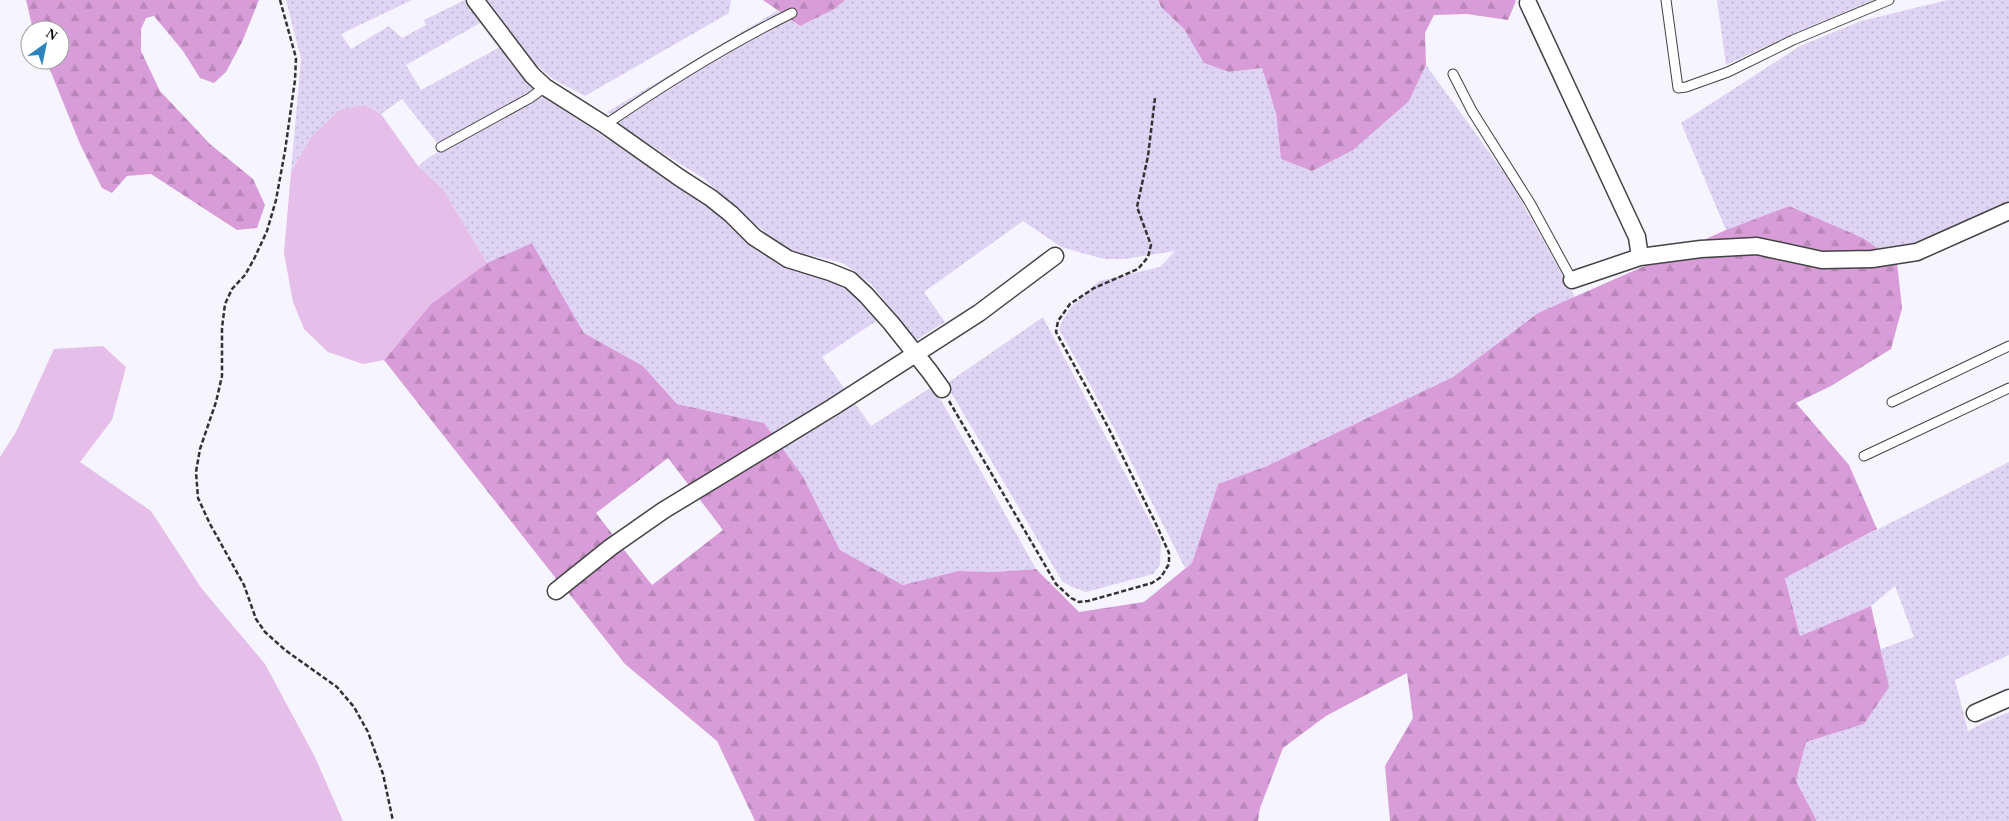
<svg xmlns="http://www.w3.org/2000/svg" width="2009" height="821" font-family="'Times New Roman',serif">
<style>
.farmland{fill:url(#farmland-dots)}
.grass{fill:#e5bee9}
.forest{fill:url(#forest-firs)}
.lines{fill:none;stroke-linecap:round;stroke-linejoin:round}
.service-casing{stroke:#434343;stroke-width:11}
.minor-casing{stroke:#434343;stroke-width:19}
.path{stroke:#323232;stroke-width:2.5;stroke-dasharray:5 2.5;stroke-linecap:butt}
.service{stroke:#fff;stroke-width:9}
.minor{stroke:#fff;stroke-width:16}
</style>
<defs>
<pattern id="farmland-dots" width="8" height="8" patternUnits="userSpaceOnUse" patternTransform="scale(1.25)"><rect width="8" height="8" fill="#dfd4f4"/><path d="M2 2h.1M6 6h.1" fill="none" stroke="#beb5d0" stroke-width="1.8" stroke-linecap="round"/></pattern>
<pattern id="forest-firs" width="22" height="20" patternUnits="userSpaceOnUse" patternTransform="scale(1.25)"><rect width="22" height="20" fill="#d89dd9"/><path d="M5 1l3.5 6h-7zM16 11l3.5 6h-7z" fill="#b886b9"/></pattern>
</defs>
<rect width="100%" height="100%" fill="#f6f4ff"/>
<path class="farmland" d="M286,0H412L341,34L351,49L389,26L402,38L426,25L424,20L465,0L482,22L406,65L421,90L500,47L535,90L437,143L402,99L381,114L365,105L311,137L291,172L301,59Z
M487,0H731L729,13L585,96L553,79L535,64Z
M845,0H1158L1161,7L1184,29L1205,63L1229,72L1262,68L1276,113L1281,158L1409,101L1426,65L1510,181L1575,297L1538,313L1453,377L1267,466L1218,484L1192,563L1185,568L1116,432L1059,329L1063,320L1071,307L1099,281L1160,267L1175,251L1125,259H1104L1061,247L1023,221L924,292L945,322L916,340L871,284L843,263L789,250L753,223L703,178L632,134L607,112L777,11L800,26L833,10Z
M1717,0H1874L1804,29L1726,65Z
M1948,0H2009V203L1925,239L1901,246L1879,249L1863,238L1789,206L1726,230L1681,123L1800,46L1861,21Z
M542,96L666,177L716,207L750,240L845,281L881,318L822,357L871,426L933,386L1036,569L994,572L958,571L903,585L840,550L802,475L764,423L677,404L643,366L584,333L532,243L487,263L443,189L418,166L431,156Z
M1043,317L1161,542L1160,565L1153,574L1086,592L1072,587L1062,581L946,384Z
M2009,462V655L1955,680L1968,731L1985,722L2009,712V821H1817L1796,781L1806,742L1864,724L1888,687L1881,649L1914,637L1895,586L1871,606L1800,636L1785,577Z"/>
<path class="grass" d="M365,105L381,114L418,166L443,189L487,263L431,304L384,360L363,364L328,352L304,329L293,302L284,253L291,172L311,137L340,110Z
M103,346L126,367L112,420L80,462L151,511L202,589L265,664L315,757L343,821H0V457L16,432L54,349Z"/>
<path class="forest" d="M26,0H259L242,42L226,72L214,83L200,78L183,51L154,16L146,18L141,29V51L160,91L210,144L253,179L265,205L257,228L237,230L151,174L127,176L112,193L102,188L80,144L46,60H60V30H33Z
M763,0H845L833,10L800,26Z
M1158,0H1515L1516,1L1508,20L1467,14L1434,15L1425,33L1426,65L1409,101L1353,150L1312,171L1281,159L1276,113L1262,68L1229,72L1204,63L1184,29L1161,7Z
M1789,206L1863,238L1897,262L1902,308L1891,349L1831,386L1796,403L1849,465L1877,529L1785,578L1800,636L1871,606L1889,687L1864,724L1806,742L1796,781L1817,821H1390L1385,766L1413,718L1407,673L1326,716L1283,748L1260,808L1258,821H755L717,741L625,664L567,591L621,546L652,585L723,530L668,458L596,513L613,535L558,581L384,360L431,304L487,263L532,243L584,333L643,366L677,404L764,423L802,475L840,550L903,585L958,571L994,572L1036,569L1079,612L1144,602L1192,563L1218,484L1267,466L1453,377L1538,313L1726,230Z"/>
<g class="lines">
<g class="service-casing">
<path id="service" d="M1666,0L1678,88L1686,87L1728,72L1793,40L1889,0
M1453,74L1472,111L1530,203L1572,280
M605,125C663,85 729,44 792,13
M441,147L530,98L545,87
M1892,402L2009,346
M1864,456L2009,388"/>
</g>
<g class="minor-casing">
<path id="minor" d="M475,0L532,75L545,87L605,125L680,178L711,198L731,214L754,237L788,259L830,272L850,280L866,295L891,323L930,372L942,389
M1528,3L1637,237L1640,257L1701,249L1757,246L1822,260L1872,259L1917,252L2009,211
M1572,280L1640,257
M556,591L611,547L664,510L833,407L979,313L1055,256
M1975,713L2009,698"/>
</g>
<path class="path" d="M280,0L296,58L295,80L285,151L276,200L267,231L254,259L245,275L232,289L225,304L222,328V376L216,402L200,449L196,472L198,498L210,524L244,585L256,619L265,632L285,650L337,687L354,707L368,732L383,774L393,821
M949,401L1056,584L1071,598L1079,602L1088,601L1152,583L1161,577L1169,564V553L1156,524L1108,427L1056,332L1058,321L1070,304L1094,288L1138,269L1148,257L1151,245L1137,207L1148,156L1155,98"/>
<use href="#service" class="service"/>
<use href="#minor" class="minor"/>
</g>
<g transform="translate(45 45) rotate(33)"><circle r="24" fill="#ffffff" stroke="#9f9f9f"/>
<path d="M0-4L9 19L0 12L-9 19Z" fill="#2c84bc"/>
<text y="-8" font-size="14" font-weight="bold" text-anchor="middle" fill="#101010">N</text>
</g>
</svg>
